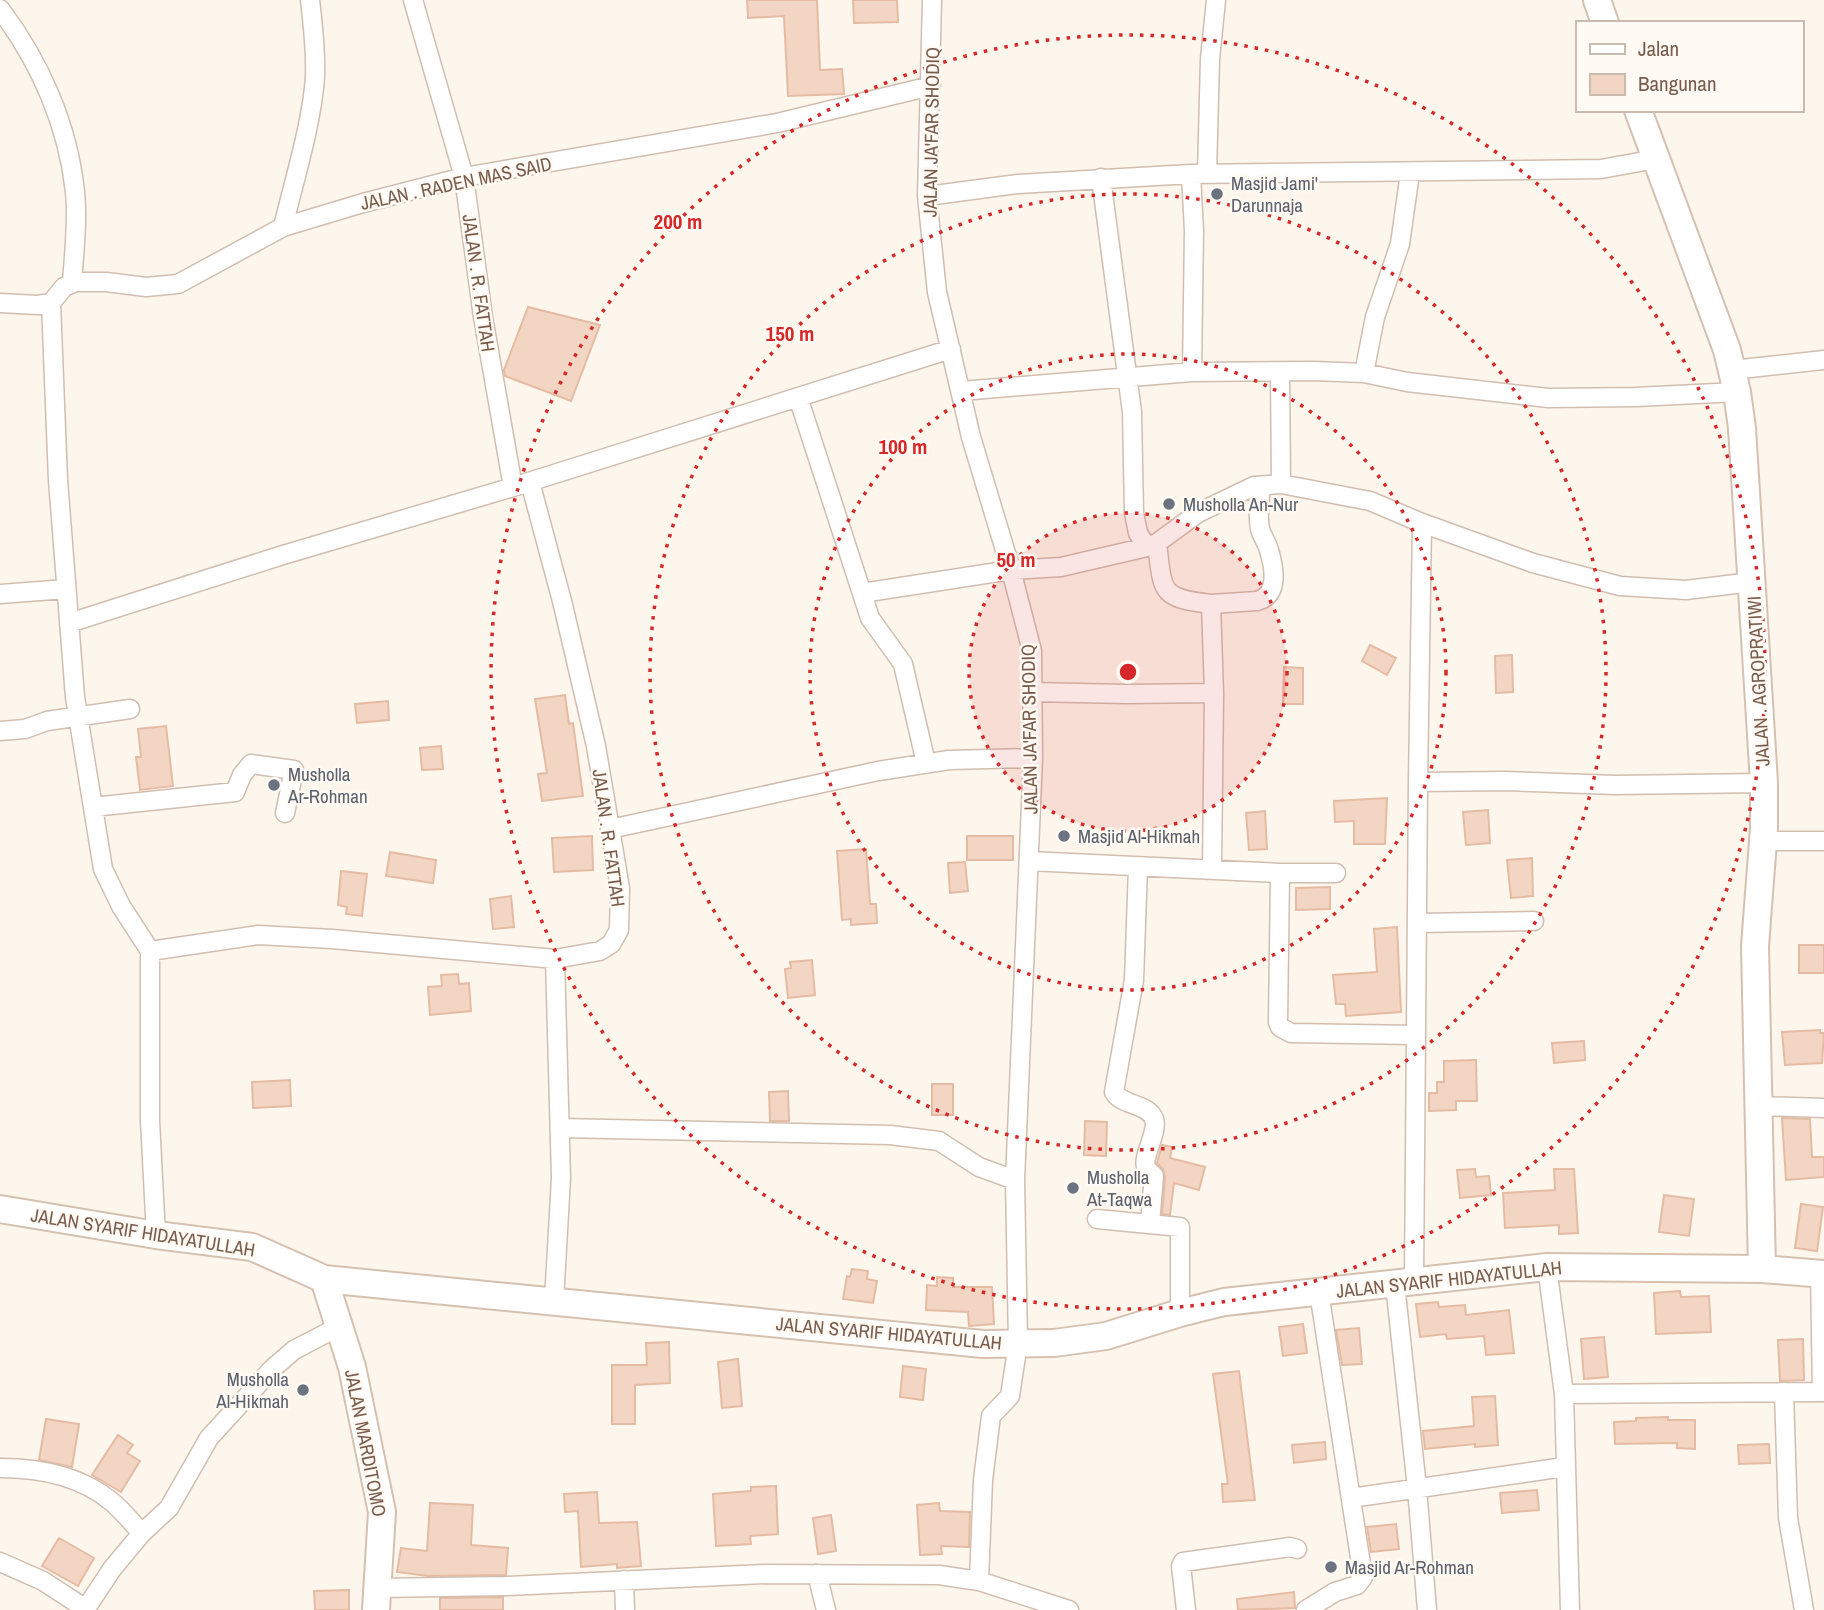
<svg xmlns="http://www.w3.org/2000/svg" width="1824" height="1610" font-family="'Archivo Narrow',sans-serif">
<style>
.building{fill:#f3d5c3;stroke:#e6bba3;stroke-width:2}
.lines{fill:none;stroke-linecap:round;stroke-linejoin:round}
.street-casing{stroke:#d1beb0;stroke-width:21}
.secondary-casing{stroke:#d6c0b0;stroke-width:30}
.street{stroke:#fff;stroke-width:18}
.secondary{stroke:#fff;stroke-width:26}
.ring{fill:none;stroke:#d62828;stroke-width:3.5;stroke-dasharray:3.5 7}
.worship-dot{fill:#6b7280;stroke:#fffaf3;stroke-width:2.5}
.labels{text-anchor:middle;stroke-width:5;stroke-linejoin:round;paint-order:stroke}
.street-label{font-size:19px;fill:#7a5c4d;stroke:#fffaf3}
.worship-label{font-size:19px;fill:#5b616d;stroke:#fffaf3;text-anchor:start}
.centre{fill:#d62828;stroke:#fffaf3;stroke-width:3.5}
.ring-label{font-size:21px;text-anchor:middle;font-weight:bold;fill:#d62828;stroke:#fffaf3;stroke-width:5;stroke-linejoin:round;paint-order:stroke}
</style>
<rect width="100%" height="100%" fill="#fdf6ec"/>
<path class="building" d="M747,0H817L820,70L842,69L844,94L788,96L784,16L748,18Z
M853,0H897L898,22L854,23Z
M528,307L600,325L571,401L505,376L504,370Z
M1370,645L1396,658L1387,675L1362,661Z
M1512,655L1513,692L1496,693L1495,656Z
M1284,667L1303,668V704H1283Z
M565,695L569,724L573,723L583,796L542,801L538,774L547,773L535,699Z
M388,701L389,720L357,723L355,704Z
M166,726L173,786L140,790L136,757H141L138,729Z
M441,746L443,769L422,770L420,748Z
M1387,798L1385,844H1354V821L1335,822L1334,801Z
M1488,810L1490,843L1466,845L1463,812Z
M1265,811L1267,849L1249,850L1246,813Z
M592,836L593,870L554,872L552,838Z
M967,836H1013V860H967Z
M866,849L870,904H876L877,923L851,925V919L842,920L837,851Z
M390,852L436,860L433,883L386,876Z
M1532,858L1533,896L1511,898L1507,860Z
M965,862L968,891L950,893L948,863Z
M341,871L367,874L362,916L346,914L347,907L338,905Z
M1330,887V909L1296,910V888Z
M511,896L514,927L493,929L490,899Z
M1397,927L1401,1012L1346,1016L1345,1004H1336L1333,975L1377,972L1374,929Z
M1799,945H1824V973H1799Z
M812,960L815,995L788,998L785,969L791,968L790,962Z
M458,974L459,984L469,983L471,1011L430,1015L428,987L442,986L441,975Z
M1820,1030V1033H1824L1822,1063L1785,1065L1782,1032Z
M1584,1041L1585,1060L1554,1063L1552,1043Z
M1476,1060L1477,1101H1456V1110L1429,1111V1093H1437V1082H1444V1061Z
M290,1080L291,1106L253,1108L252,1082Z
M932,1084H953V1115H932Z
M788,1091L789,1121H770L769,1092Z
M1782,1118L1810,1119L1812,1157H1824V1177L1786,1180Z
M1085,1121L1107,1122L1106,1156L1084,1155Z
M1162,1145L1172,1147L1170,1158L1205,1167L1199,1190L1174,1183L1170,1215L1162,1214L1165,1177L1163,1169L1157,1163Z
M1475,1169L1476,1177L1489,1176L1491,1195L1460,1198L1457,1170Z
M1554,1169H1574L1578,1233L1559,1234V1225L1505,1228L1503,1193L1555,1190Z
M1664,1195L1694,1199L1689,1236L1659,1232Z
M1801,1204L1823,1207L1817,1251L1795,1248Z
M852,1269L868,1271L867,1279L877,1281L873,1303L843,1299L847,1276L850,1277Z
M937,1277L953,1278V1287H992L994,1324L969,1326L968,1312L926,1310L927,1285L937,1286Z
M1680,1291L1681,1297L1709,1296L1711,1332L1656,1334L1654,1293Z
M1438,1302L1439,1307L1465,1305L1466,1315L1509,1310L1514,1353L1486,1355L1484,1336L1447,1339L1446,1334L1420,1337L1416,1304Z
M1303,1324L1307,1353L1283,1356L1279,1327Z
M1359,1328L1362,1364L1342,1365L1336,1330Z
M1604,1337L1608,1377L1584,1379L1581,1339Z
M1803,1339L1804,1380L1780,1381L1778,1340Z
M669,1342L670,1383L635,1385V1424H612V1365H647L646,1343Z
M738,1359L742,1406L722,1408L718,1362Z
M903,1366L926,1369L923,1400L900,1397Z
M1239,1371L1255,1500L1223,1502L1222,1484H1228L1213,1374Z
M1495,1396L1498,1445L1475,1447V1444L1425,1449L1423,1431L1474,1426L1472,1397Z
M1668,1417V1420H1695V1449L1677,1448V1443L1615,1444L1614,1422L1636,1421V1418Z
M46,1419L79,1424L72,1467L39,1460Z
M118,1435L133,1445L127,1453L140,1461L121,1492L92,1475Z
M1325,1442L1326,1459L1294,1463L1292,1445Z
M1769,1444L1770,1463L1739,1464L1738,1445Z
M776,1486L778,1534L750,1536L751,1544L716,1546L713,1494L751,1491V1487Z
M1537,1490L1539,1510L1502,1513L1500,1493Z
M597,1492L599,1523L637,1522L641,1566L617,1568V1564L581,1567L578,1511L565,1512L564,1494Z
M430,1503L473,1505L471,1545L508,1548L506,1575L428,1576L397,1572L401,1548L427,1551Z
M939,1503L940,1511L970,1512L969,1547L941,1546L942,1554L920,1555L917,1505Z
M831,1515L836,1551L818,1554L813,1518Z
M1396,1524L1399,1549L1371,1552L1367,1527Z
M59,1538L94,1558L78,1586L42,1566Z
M349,1590V1610H315L314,1591Z
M1294,1592L1295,1608L1238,1610L1237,1599Z
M503,1597V1610H440V1598Z"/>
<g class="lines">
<g class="street-casing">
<path id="street" d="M413,0L464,177L483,317L513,487
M932,0L927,196L937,292L971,437L1011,570L1032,651L1033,758L1015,1180L1018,1343L1010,1396L991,1416L983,1480L979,1581
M0,9C40,62 68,125 75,192C78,222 74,253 72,283
M1207,173L1210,59L1216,0
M1191,174L1194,231L1192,372
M1101,178L1132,412L1134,513L1138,533L1147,547
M927,196L1018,184L1191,174L1601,169L1656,159
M283,227C294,181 312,123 315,77C316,51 313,25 310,0
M0,303L38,305L51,303L64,287L76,282H106L146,287L178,284L283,227L363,203L464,177L777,123L931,86
M51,303L58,480L75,697L103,869L121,906L150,951V1121L156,1235
M1732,370L1824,360
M1280,372L1281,484
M1364,373L1375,317L1400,244L1410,173
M961,391L1192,372L1314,371L1364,373L1407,382L1548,398L1636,397L1737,392
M798,397L870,618L903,664L926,763
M1157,543C1163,592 1159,598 1211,604L1214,693
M862,593L1011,570L1061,567L1147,547L1157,543L1198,513L1254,486L1281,484L1370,501L1422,523L1533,563L1620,586L1686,590L1752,582
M0,594L66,589
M1211,604L1257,601C1280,595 1274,567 1269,550C1267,543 1262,536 1260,529C1257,515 1260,500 1261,486
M69,623L283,555L513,487L951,349
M1031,692L1126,694L1214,693L1212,869
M0,731L25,729L47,721L130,709
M1418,782L1422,523
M93,807L235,792L242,775L251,764L294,770L285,813
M610,829L878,771L949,760L1033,758
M1763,841H1824
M1029,861L1280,873H1336
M1138,867L1134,980L1114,1092C1122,1106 1148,1103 1154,1119C1159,1132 1140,1159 1147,1169C1149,1172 1152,1173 1154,1176L1150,1223
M1280,873L1278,1022L1280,1027L1291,1033L1415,1035
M1417,923L1534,921
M150,951L258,935L332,939L555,959L600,951L611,944L619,930L620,888L596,746L562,601L530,482
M1758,1106L1824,1108
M560,1128L890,1135L939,1141L979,1167L1015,1180
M1097,1219L1180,1227V1313
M1547,1267L1564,1394L1570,1610
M1820,1273L1822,1392
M1414,1280L1418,782L1505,781L1615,785L1764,783
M1395,1284L1417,1488L1427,1610
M554,1301L561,1178L555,959
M1784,1392L1788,1518L1804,1610
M1564,1394L1824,1392
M0,1468C39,1468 81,1476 112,1502C123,1511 132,1523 142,1533
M1351,1498L1564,1467
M0,1562L43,1581L86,1609
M817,1574L826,1610
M624,1580L625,1610
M377,1588L507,1586L766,1574L939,1575L979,1581L1069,1610
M85,1610L112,1569L142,1533L169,1508L209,1438L272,1369L294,1350L340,1326
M1186,1610L1181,1566L1183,1562L1290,1547L1297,1549
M1306,1610L1335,1592L1357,1585L1363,1577L1319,1292"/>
</g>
<g class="secondary-casing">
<path id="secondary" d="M1597,0L1605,23
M1638,110L1727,350L1737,392L1742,428L1764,783V828L1755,946L1762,1269
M0,1209L156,1235L252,1247L324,1279L983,1344L1054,1343L1106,1336L1180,1313L1224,1302L1547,1267L1762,1269L1824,1274
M324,1279L352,1367L382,1512L376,1610"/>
</g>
<use href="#street" class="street"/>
<use href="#secondary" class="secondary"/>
</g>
<circle cx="1128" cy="672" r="159" fill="#d62828" fill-opacity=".12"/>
<g class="ring">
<circle cx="1128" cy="672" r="159"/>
<circle cx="1128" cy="672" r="318"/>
<circle cx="1128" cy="672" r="478"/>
<circle cx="1128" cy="672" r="637"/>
</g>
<g class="worship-dot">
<circle cx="1217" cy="194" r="7"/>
<circle cx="1169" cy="504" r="7"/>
<circle cx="274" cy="785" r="7"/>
<circle cx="1064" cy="836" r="7"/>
<circle cx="1073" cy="1188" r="7"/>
<circle cx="303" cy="1390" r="7"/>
<circle cx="1331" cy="1567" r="7"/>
</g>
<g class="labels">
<g class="street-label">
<text transform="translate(931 132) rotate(-89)" y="7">JALAN JA'FAR SHODIQ</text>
<text transform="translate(456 183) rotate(-12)" y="7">JALAN . RADEN MAS SAID</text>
<text transform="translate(479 283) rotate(82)" y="7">JALAN . R. FATTAH</text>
<text transform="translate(1758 681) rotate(-93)" y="7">JALAN . AGROPRATIWI</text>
<text transform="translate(1029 729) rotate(-91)" y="7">JALAN JA'FAR SHODIQ</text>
<text transform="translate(609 838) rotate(82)" y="7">JALAN . R. FATTAH</text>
<text transform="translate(143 1232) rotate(9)" y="7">JALAN SYARIF HIDAYATULLAH</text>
<text transform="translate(1449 1279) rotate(-6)" y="7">JALAN SYARIF HIDAYATULLAH</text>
<text transform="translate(889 1333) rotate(5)" y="7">JALAN SYARIF HIDAYATULLAH</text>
<text transform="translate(366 1443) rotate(79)" y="7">JALAN MARDITOMO</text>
</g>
<g class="worship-label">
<text x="1231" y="190">Masjid Jami'<tspan x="1231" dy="22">Darunnaja</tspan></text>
<text x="1183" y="511">Musholla An-Nur</text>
<text x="288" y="781">Musholla<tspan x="288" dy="22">Ar-Rohman</tspan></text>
<text x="1078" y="843">Masjid Al-Hikmah</text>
<text x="1087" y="1184">Musholla<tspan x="1087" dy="22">At-Taqwa</tspan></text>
<text x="289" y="1386" text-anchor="end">Musholla<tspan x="289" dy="22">Al-Hikmah</tspan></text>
<text x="1345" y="1574">Masjid Ar-Rohman</text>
</g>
</g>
<circle cx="1128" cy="672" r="10" class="centre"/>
<g class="ring-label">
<text x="678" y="229">200 m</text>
<text x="790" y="341">150 m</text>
<text x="903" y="454">100 m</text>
<text x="1016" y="567">50 m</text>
</g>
<rect x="1576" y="21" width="228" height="91" fill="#fffaf3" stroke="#cabbb1" stroke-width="2"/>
<rect x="1590" y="44" width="35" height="10" fill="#ffffff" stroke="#cabbb1" stroke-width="2"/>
<text x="1638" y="56" font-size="21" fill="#7a5c4d">Jalan</text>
<rect x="1590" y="74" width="35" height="21" fill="#f3d5c3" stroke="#cabbb1" stroke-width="2"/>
<text x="1638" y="91" font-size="21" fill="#7a5c4d">Bangunan</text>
</svg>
